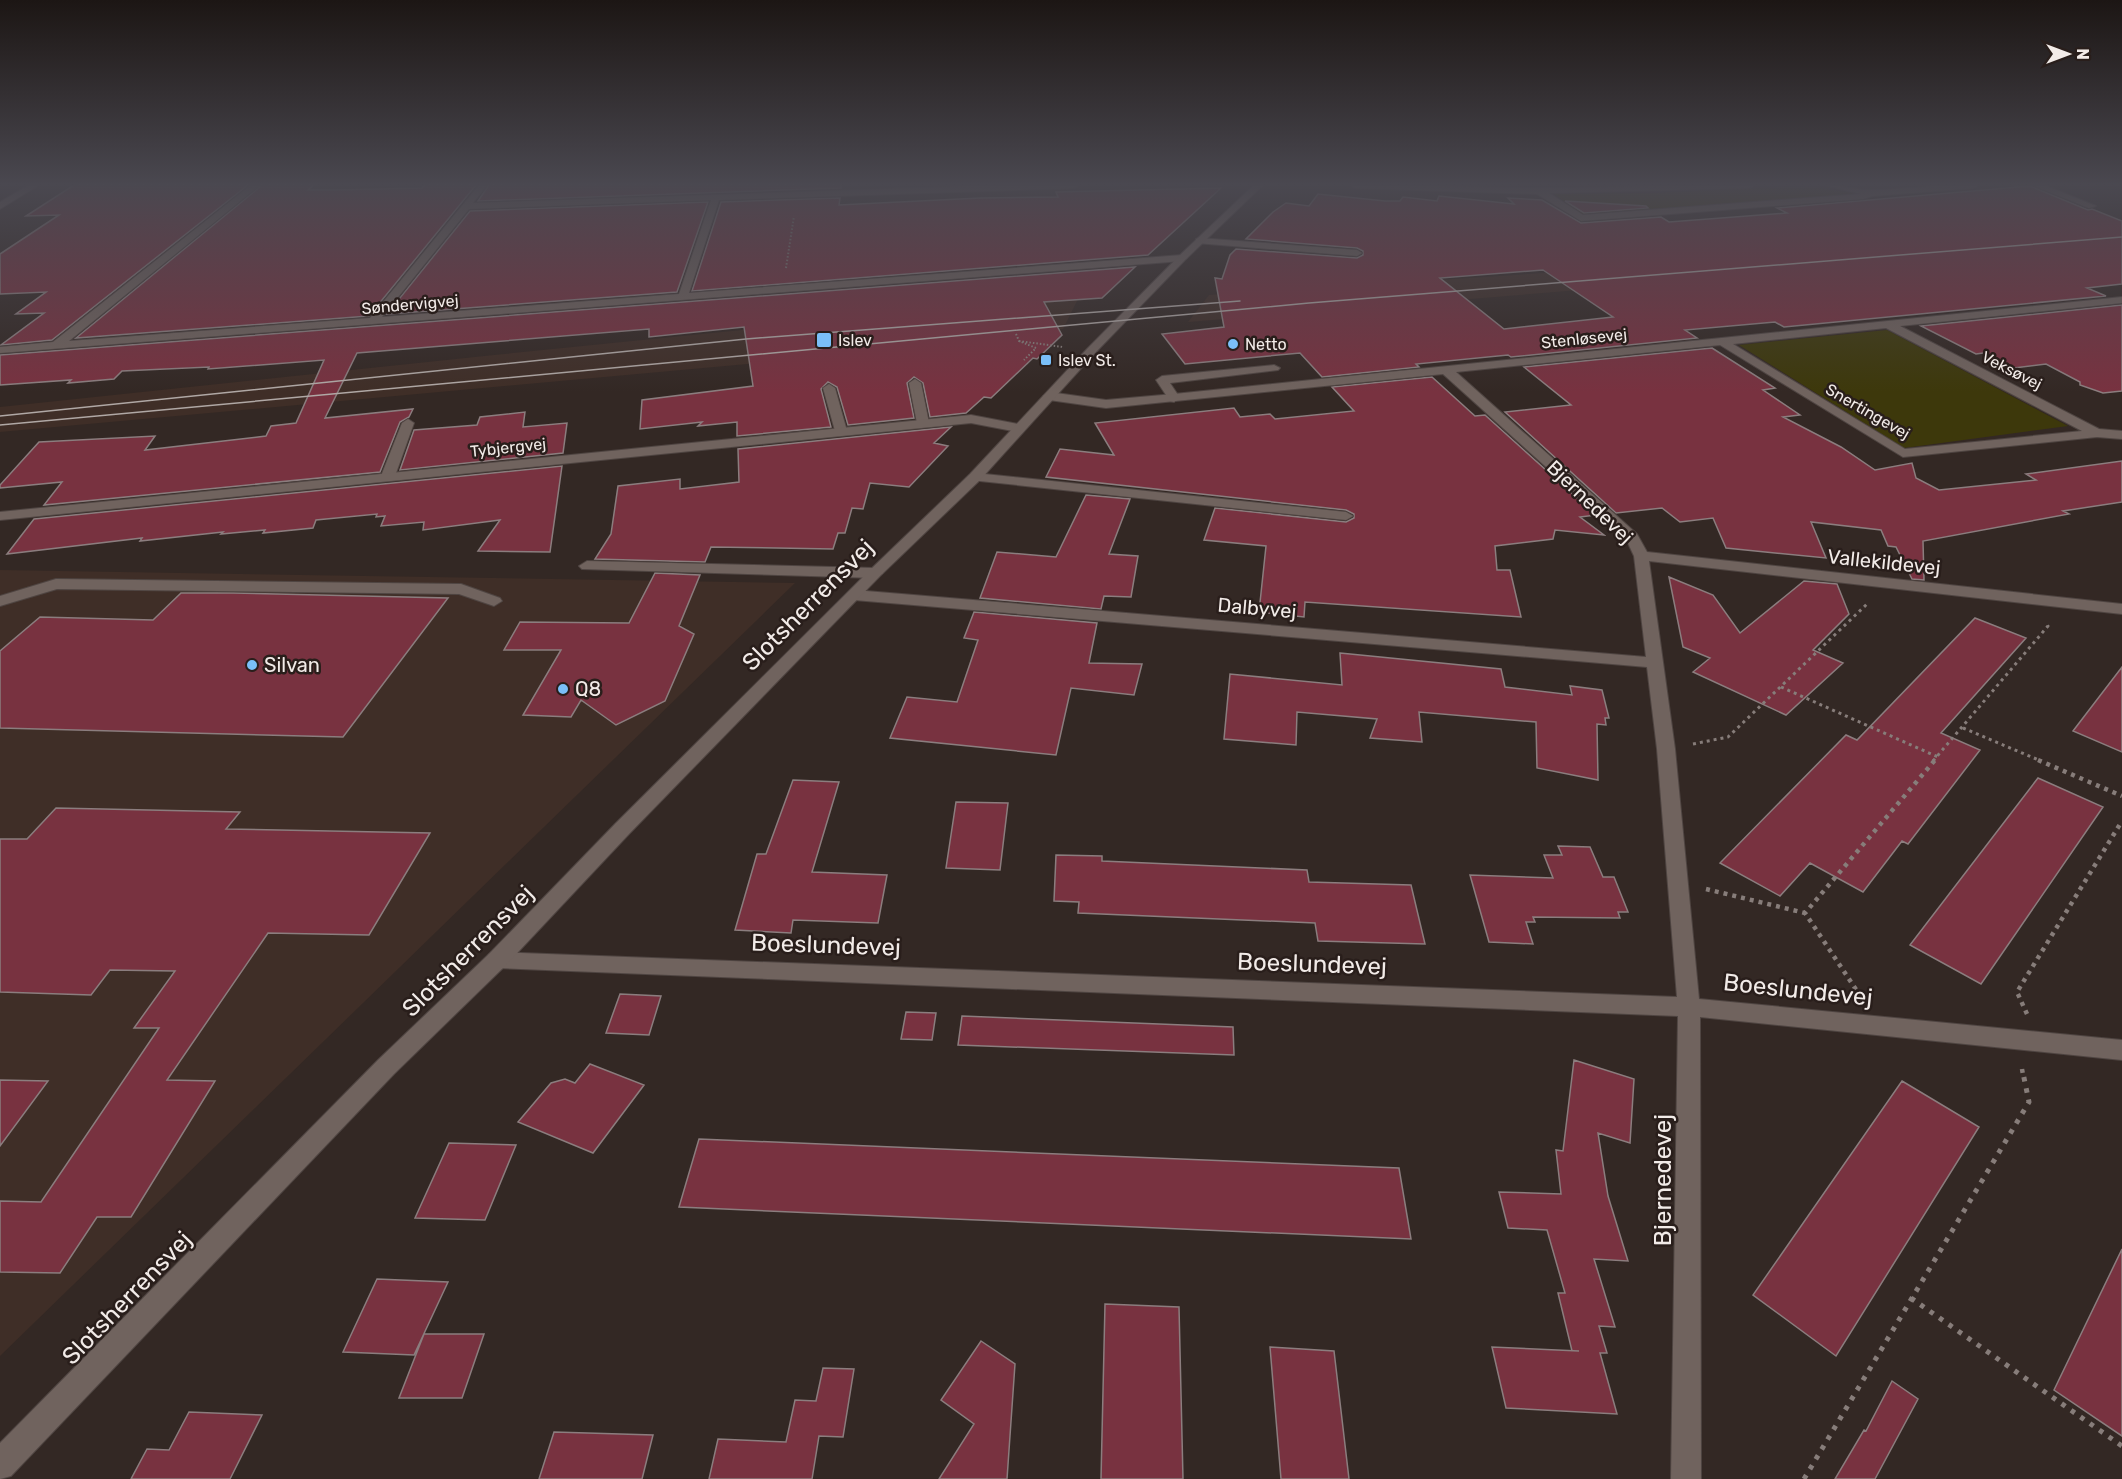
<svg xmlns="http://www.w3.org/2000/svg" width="2122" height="1479" font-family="Rubik,sans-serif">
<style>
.built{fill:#3f2e27}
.green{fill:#3d380b}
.building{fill:#783240;stroke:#8b7d7e;stroke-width:1.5;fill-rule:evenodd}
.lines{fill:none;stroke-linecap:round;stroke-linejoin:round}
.service-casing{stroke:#4f4542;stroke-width:2}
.minor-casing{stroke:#4f4542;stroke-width:2}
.tertiary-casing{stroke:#4f4542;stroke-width:2}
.path-far3{stroke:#877d7a;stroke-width:2;stroke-dasharray:1.5 2;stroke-linecap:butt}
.path-far2{stroke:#877d7a;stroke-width:3;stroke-dasharray:3 4;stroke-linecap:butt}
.path-far1{stroke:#877d7a;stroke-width:4.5;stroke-dasharray:4 5;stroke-linecap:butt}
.path{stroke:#877d7a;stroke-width:5;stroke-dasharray:4.5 7;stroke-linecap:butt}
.service{fill:#70635e;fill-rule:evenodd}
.minor{fill:#70635e;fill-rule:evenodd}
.tertiary{fill:#70635e;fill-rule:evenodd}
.tram{stroke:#b0a8a5;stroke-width:1.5}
.poi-dot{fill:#7abff8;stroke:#291e1b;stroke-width:2}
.labels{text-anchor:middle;stroke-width:5;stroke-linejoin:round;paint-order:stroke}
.far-street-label{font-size:16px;fill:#f2ebe8;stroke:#291e1b}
.far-poi-label{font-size:16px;fill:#f2ebe8;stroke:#291e1b;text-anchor:start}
.street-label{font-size:20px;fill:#f2ebe8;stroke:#291e1b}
.poi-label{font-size:20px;fill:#f2ebe8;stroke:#291e1b;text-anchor:start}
.near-street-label{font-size:24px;fill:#f2ebe8;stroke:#291e1b}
</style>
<rect width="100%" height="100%" fill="#332824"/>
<path class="built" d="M1590,270L1617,287L1188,322L1209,295Z
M1078,299L1063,329L986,336L989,342L0,432V407L494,355L902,314Z
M0,570L795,583L0,1356Z"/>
<path class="green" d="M1806,186L1858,194L1582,214L1554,194L1658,193Z
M1887,330L2068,426L1904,448L1739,345Z"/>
<path class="building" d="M74,185H248L52,340L1,345L44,313L16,314L46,292L0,294V254L59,215L26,216Z
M262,185H314L308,190H334L422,188L425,185H476L369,316L76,338Z
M489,185H841V188L478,201Z
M2030,186L2088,210L2092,209L2122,221V284L2087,288L2106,296L1784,327L1775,322L1685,330L1697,338L1511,357L1508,355L1416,364L1419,367L1322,377L1300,353L1185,364L1162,334L1224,327L1215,278L1222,279L1230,255L1236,249L1357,258L1363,255V251L1357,248L1246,239L1273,212L1286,203L1309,206L1318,194L1385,201H1400L1403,197L1437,201L1439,196L1514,204L1508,198L1542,200L1581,223L1661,217L1669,222L1787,213L1777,208ZM1543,270L1613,317L1504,329L1440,278Z
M1221,188L1148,255L692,291L721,202L840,198L839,205L980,198L1058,197L1056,192Z
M1565,201L1646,206L1648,208L1584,213Z
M708,202L677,292L387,314L470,211Z
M1135,267L1102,298L1044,302L1062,335L1037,359L1033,358L991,398L984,397L966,413L930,417L923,383L914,377L907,383L914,418L848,425L837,387L828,382L821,389L831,427L737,436V422L698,426L702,422L640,429L642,400L753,386L744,327L649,337V329L357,353L325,418L413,409L409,417L400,422L380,472L44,505L62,482L0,488V485L39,442L155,436L145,450L266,436L271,426L296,423L324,360L208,369L209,367L122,371L114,379L68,383L71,380L0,385V355Z
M2122,305V391L2103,393L2080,385V382L2046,364L2014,368L1983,353L1976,354L1921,326Z
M1712,348L1775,388L1763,390L1800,415L1783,417L1841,447L1875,470L1912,463L1916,478L1939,490L2036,480L2026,474L2122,461V502L2063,511L2069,514L1923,541L1924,580L1912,579L1896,547L1888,546L1881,530L1811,522L1826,558L1726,548L1713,518L1680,522L1662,508L1616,513L1505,412L1571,405L1524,367Z
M1432,377L1475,416L1485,415L1596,515L1580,517L1604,535L1555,530L1553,539L1495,546L1497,570H1510L1521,617L1305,602L1304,617L1259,612L1266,546L1204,540L1215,508L1346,522L1354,518V514L1346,510L1046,477L1060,449L1114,455L1095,423L1234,408L1240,417L1270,414L1275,419L1354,411L1332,387Z
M525,412L523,427L567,423L563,453L400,470L414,430L477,425L480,417Z
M951,427L934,443L948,446L909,487L870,483L863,509L852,508L845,533H838L833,549L711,547L705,562L595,559L611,534L618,486L680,479V489L739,482L738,449Z
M562,466L550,552L478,551L500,520L423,530L424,522L381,526L385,516L376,517L377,514L316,520L313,528L263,533L265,530L221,534L223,532L140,541L142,538L7,554L34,519Z
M1086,495L1130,499L1109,554L1138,556L1131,597L1104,596L1101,609L980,598L997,552L1056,557Z
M655,573L700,575L679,626L694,634L665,701L616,725L581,700L571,717L523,715L561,650H504L520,622L629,623Z
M1669,577L1713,595L1740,633L1804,581L1837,584L1849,614L1813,650L1843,663L1786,715L1693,672L1710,658L1683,647Z
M181,593H233L448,598L343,737L0,728V651L40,617L153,620Z
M974,612L1097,623L1089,663L1142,664L1134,695L1071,688L1056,755L890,738L907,697L957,702L978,640L964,638Z
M1975,618L2026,638L1941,733L1980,750L1908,844L1902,841L1863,892L1810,863L1780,896L1720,863L1846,735L1857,740Z
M1340,653L1501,669L1505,687L1572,695L1570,686L1602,690L1609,718H1605L1606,725L1597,724L1598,780L1537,768L1536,722L1419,712L1422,742L1370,738L1377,719L1297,712L1296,745L1224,739L1230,674L1342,685Z
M2122,667V752L2073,731Z
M2038,778L2103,807L1981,984L1910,945Z
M793,780L839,782L812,872L887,875L878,923L793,920L791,933L735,930L757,854H766Z
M956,802L1008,803L1000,870L946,868Z
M56,808L240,812L226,829L430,833L369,935L268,933L167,1080L215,1081L131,1217H97L60,1273L0,1272V1201L41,1202L159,1028H134L175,971L110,970L91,995L0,992V839H27Z
M1558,846L1590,847L1603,877H1614L1628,912H1618L1620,918L1533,917L1535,922H1526L1533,944L1489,942L1470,875L1553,878L1544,855H1562Z
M1056,855L1102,856V861L1307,870L1309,882L1411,885L1425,944L1318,941L1315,923L1078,913L1079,902L1054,901Z
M620,994L661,996L649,1035L606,1033Z
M906,1012L936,1013L932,1040L901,1039Z
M962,1016L1233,1027L1234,1055L958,1045Z
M1574,1060L1634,1079L1630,1143L1598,1133L1608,1196L1628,1261L1594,1259L1615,1327L1599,1326L1607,1353H1600L1617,1414L1506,1408L1492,1347L1579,1351H1572L1558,1293H1565L1547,1230L1508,1228L1499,1192L1561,1194L1556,1150L1563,1151Z
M590,1064L644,1085L593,1153L518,1122L551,1083L565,1079L575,1083Z
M0,1080L48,1081L0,1146Z
M1902,1081L1979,1127L1836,1356L1753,1295Z
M699,1139L1399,1168L1411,1239L679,1207Z
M449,1143L516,1145L485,1220L415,1218Z
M2122,1249V1436L2054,1390Z
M377,1279L448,1282L414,1355L343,1352Z
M1105,1304L1179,1307L1183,1479H1101Z
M424,1334H484L462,1398H399Z
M981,1341L1015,1364L1007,1479H939L974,1424L941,1400Z
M1270,1347L1334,1351L1349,1479H1281Z
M823,1368L854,1369L843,1437L819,1436L812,1479H709L718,1439L786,1442L795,1400L816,1401Z
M1892,1381L1918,1399L1875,1479H1835L1864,1430L1866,1431Z
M189,1412L262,1415L230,1479H131L147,1449L169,1450Z
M554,1432L653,1435L642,1479H539Z"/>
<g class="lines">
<g class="service-casing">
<path id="service" d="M2032,185H2044L2096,206L2089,208Z
M1274,365L1280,368L1278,370L1170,383L1180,398L1174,402L1170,401L1156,380L1162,376Z
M915,379L921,383L929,423L923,427L917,423L909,383Z
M829,384L835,388L847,431L845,434L841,435L835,431L823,388Z
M408,419L414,423L395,476L393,479H383L381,476L402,423Z
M587,561L875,568L883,573L875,578L582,569L579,566Z
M56,579L461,584L500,598L502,601L494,606L459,594L57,589L0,606V596Z"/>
</g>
<g class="minor-casing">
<path id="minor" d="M29,185H39L0,209V202Z
M251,185H260L69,341L370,318L479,185H487L473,203L1004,185H1079L1075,188L719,200L689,293L1182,255L1187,258L1182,261L0,353V347L53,342ZM711,200L679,294L382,317L469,209Z
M1351,185L1539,188L1754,185L1750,188L1549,193L1583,215L1861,194L1824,185C1841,185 1858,191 1875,190C1910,189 1944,184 1978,185L1974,188L1873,196L1863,199L1581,221L1537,194L1355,188Z
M1199,238L1357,250L1362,253L1357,256L1196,243V239Z
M2122,297V303L1900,326L2099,429L2122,431V439L2097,437L1903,457L1720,345L1456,372L1637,534L1647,552L2122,604V614L1649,561L1675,749L1699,999L2122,1040V1060L1700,1017L1701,1479H1671L1678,1016L497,968L489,966L486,960L489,954L497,952L1677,997L1657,749L1647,667L854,600L846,595L854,590L1646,657L1634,556L1626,539L1443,374L1106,408L1049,400L1043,396L1049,392L1106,400L1174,394ZM1886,328L2082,431L1905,449L1733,344Z
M971,415L1018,424L1024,428L1018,432L971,423L0,520V512Z
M975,473L1346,512L1353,516L1346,520L970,480L968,477Z"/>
</g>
<g class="tertiary-casing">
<path id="tertiary" d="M1254,185H1263L1185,260L1095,353L980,480L880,576L629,834L505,966L394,1074L11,1476L0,1479V1443L378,1060L489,954L615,824L870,570L970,474L1087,349L1179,256Z"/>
</g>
<path class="path-far3" d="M786,268L794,216
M1016,334L1019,341L1036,348L1024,360
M1019,341L1063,347"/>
<path class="path-far2" d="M1781,687L1938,757
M1963,728L2041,761
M1693,744L1728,737L1867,604
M1933,761L2048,626L2045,623"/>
<path class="path-far1" d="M2038,760L2122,796
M1706,889L1805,913
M1861,997L1805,913L1935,760
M2027,1014L2017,992L2122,821
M2022,1069L2023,1075"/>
<path class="path" d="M1911,1298L2122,1446
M1804,1479L2029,1102L2023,1073"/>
<use href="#service" class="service"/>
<use href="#minor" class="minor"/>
<use href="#tertiary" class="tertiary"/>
<path class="tram" d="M0,416L746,339L1240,301
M0,425L1309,303L2122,237"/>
</g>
<linearGradient id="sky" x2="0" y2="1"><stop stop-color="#1c1614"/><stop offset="0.47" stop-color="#4a4850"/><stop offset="1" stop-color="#4a4850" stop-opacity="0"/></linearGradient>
<rect width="2122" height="392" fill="url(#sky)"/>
<g class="poi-dot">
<rect x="816" y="332" width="16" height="16" rx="3"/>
<circle cx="1233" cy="344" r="6"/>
<rect x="1040" y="354" width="12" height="12" rx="3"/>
<circle cx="252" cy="665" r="6"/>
<circle cx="563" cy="689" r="6"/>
</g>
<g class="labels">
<g class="far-street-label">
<text transform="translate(410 304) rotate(-5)" y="6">Søndervigvej</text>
<text transform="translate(1584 338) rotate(-6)" y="6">Stenløsevej</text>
<text transform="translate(2012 370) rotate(27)" y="6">Veksøvej</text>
<text transform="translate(1868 411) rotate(30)" y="6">Snertingevej</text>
<text transform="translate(508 447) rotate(-6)" y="6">Tybjergvej</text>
</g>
<g class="far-poi-label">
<text x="838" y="346">Islev</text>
<text x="1245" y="350">Netto</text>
<text x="1058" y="366">Islev St.</text>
</g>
<g class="street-label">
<text transform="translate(1590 502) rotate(44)" y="7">Bjernedevej</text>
<text transform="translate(1884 562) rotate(6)" y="7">Vallekildevej</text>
<text transform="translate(1257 608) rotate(5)" y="7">Dalbyvej</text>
</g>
<g class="poi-label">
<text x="264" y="672">Silvan</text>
<text x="575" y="696">Q8</text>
</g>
<g class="near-street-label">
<text transform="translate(808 605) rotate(-45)" y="8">Slotsherrensvej</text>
<text transform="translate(826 945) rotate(2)" y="8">Boeslundevej</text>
<text transform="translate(468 951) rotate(-45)" y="8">Slotsherrensvej</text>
<text transform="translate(1312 964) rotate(2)" y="8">Boeslundevej</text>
<text transform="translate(1798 990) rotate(6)" y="8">Boeslundevej</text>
<text transform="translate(1663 1180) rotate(-90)" y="8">Bjernedevej</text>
<text transform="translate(127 1298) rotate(-46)" y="8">Slotsherrensvej</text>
</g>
</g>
<g transform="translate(2068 54) rotate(90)" stroke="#291e1b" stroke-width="4.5" paint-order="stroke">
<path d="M0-4.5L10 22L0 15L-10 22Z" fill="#f2ebe8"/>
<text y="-9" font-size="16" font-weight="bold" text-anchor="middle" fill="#f2ebe8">N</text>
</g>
</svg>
